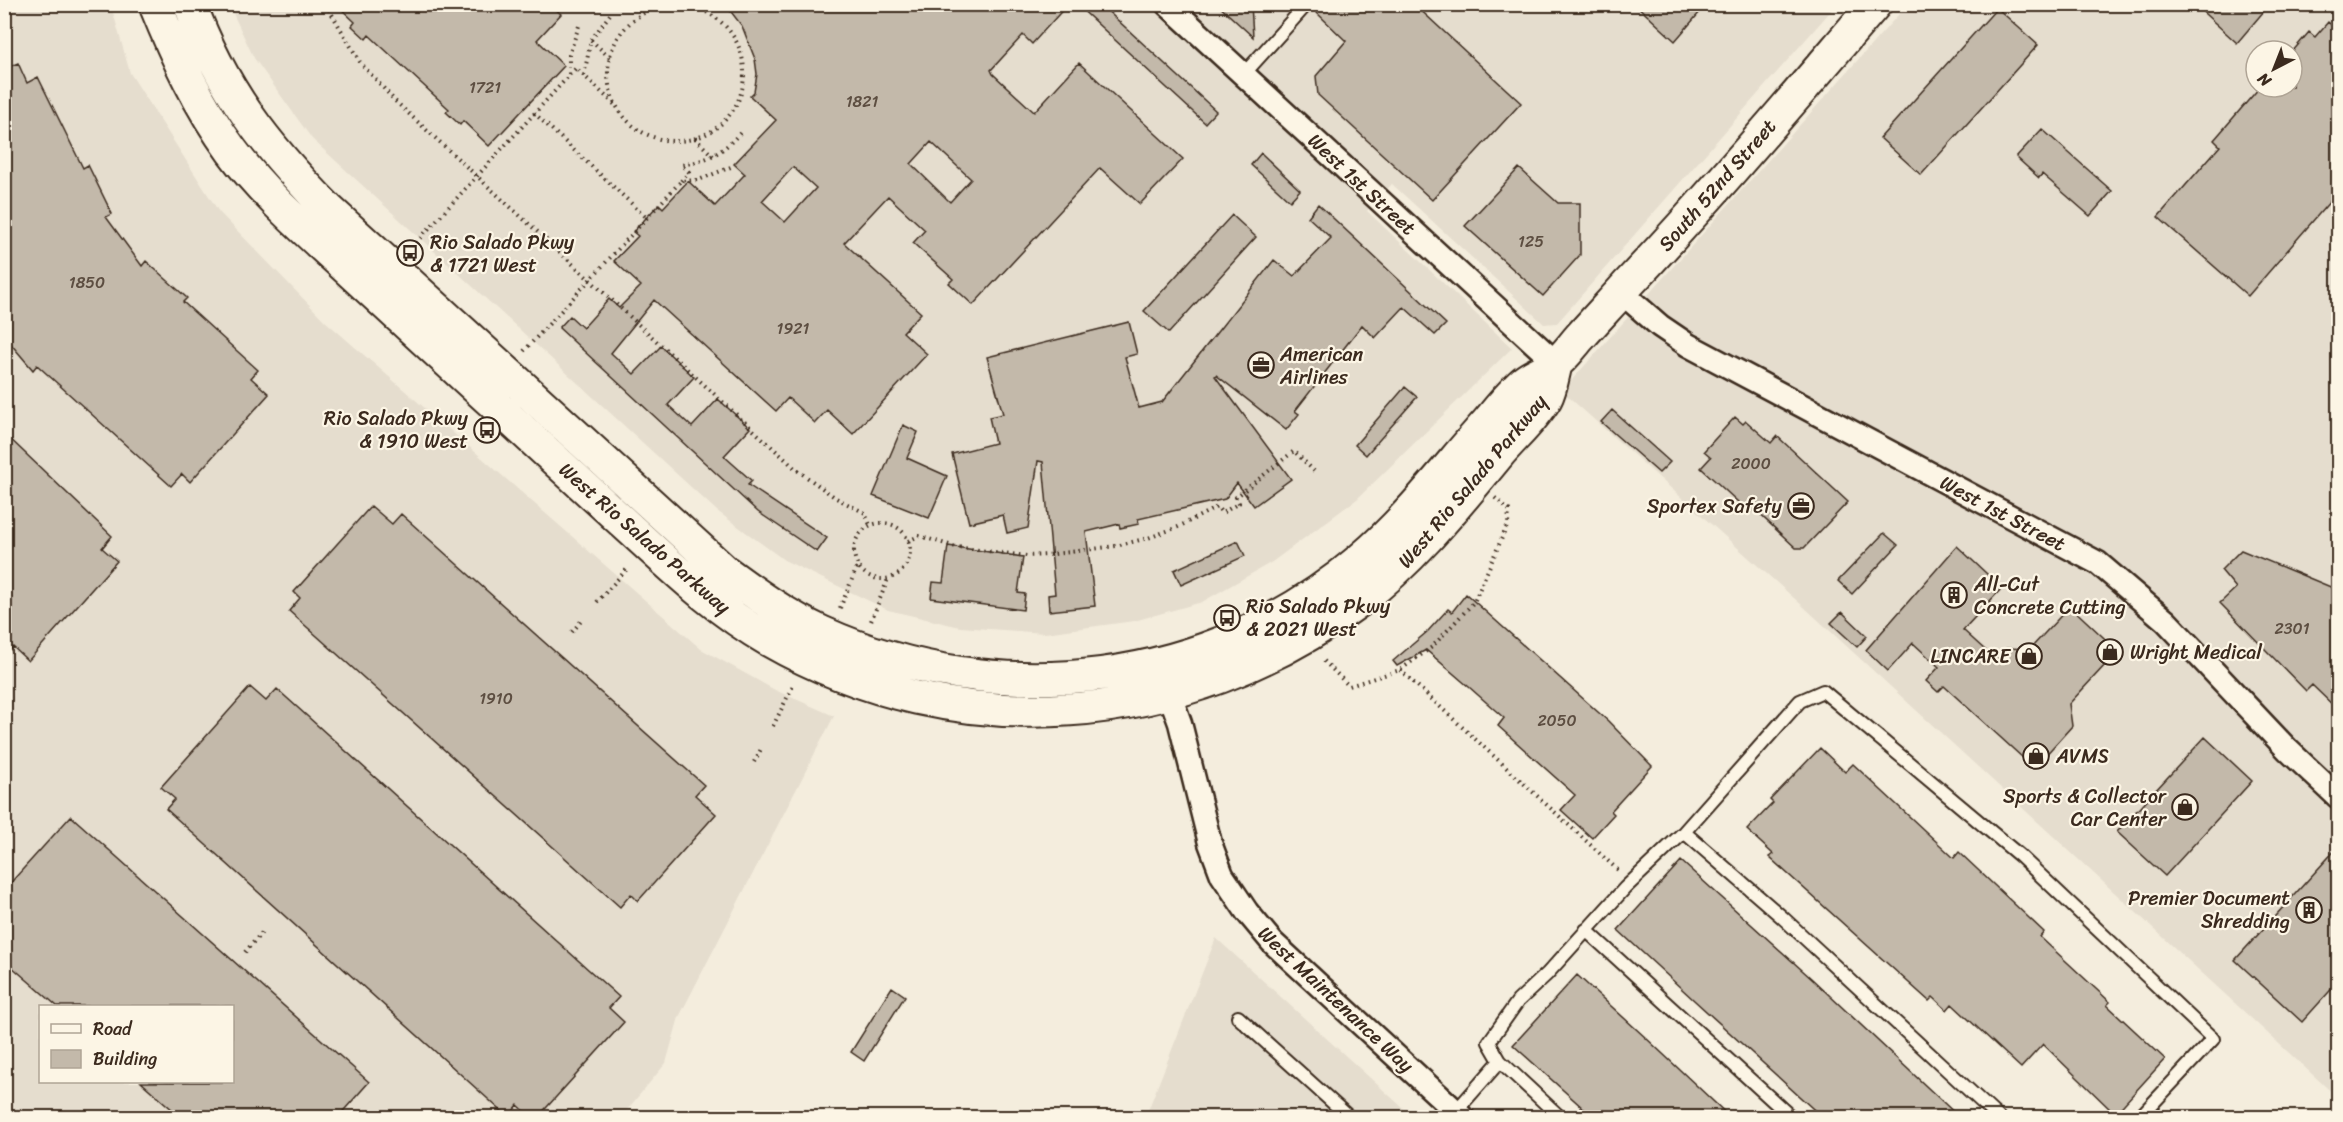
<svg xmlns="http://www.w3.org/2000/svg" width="2343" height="1122" font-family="Sriracha,sans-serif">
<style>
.built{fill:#e5ddce;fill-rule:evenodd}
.building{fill:#c3b9aa;stroke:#3b2a1e;stroke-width:1.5;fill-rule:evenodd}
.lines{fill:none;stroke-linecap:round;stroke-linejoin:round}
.lane-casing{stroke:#3b2a1e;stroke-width:16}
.street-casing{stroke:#3b2a1e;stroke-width:27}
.secondary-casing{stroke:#3b2a1e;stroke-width:36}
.path{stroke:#3b2a1e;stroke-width:4;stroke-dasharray:1.5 4.5;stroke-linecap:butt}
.lane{stroke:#fcf5e5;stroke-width:12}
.street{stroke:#fcf5e5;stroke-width:22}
.secondary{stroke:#fcf5e5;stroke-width:32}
.labels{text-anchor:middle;stroke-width:4.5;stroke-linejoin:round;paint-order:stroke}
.number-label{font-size:16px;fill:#5d4e41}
.street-label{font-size:20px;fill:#3b2a1e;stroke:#fcf5e5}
.poi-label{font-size:20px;fill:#3b2a1e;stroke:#fcf5e5;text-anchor:start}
</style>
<rect width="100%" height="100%" fill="#f4eddd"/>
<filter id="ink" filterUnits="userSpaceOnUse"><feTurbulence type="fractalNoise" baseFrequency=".0167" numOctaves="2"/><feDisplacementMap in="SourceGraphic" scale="12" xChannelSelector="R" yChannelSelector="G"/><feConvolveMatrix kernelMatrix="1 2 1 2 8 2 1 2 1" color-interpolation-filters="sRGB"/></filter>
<g filter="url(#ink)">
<path class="built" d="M5,5H111L130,73L219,212L325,321L701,649L775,690L834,716L679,1017L666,1063L621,1117L5,1118ZM40,1006H232V1082H40Z
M229,5H1836L1557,323L1544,324L1392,184L1367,211L1512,348L1357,499L1272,562L1202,602L1134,621L1045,633L960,627L888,610L784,560L717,511L312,139L254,58Z
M1907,5H2338V1098L1804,607L1562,391ZM2256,51H2292V87H2256Z
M1216,938L1413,1117L1145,1118Z"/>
<path class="building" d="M336,4H550L561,14L537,40L564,66L489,146L463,121L460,125L446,112L449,109L369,35L366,39L352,26L355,22Z
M725,4H1068L1032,44L1023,35L991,70L993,74L1034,112L1079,63L1183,159L1140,204L1100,168L973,305L949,283L953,279L913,243L925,230L888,196L844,243L921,313L903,332L927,354L853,434L827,410L815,423L788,398L776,411L654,300L611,353L634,374L661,346L694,377L668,405L692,427L718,399L750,428L724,456L752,481L748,485L827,538L817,552L758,512L559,328L570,316L583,328L609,299L619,308L641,286L614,261L638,236L633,232L659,204L663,208L688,181L715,206L745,174L734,164L776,120L750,96L754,92L757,74L755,59L742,26ZM931,142L971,179L950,202L911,164ZM793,167L816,188L785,222L762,201Z
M1076,4H1100L1216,111L1205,123Z
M1217,4H1251L1253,37Z
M1325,4H1414L1521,103L1432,200L1318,95L1316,76L1346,41L1317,13Z
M1635,4H1707L1675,41Z
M2194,4H2270L2237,43Z
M1997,8L2038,45L1921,175L1880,138Z
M2328,22L2338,31V192L2248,296L2158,217L2220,146L2214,140L2260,87H2292V52L2309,32L2315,37Z
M18,63L27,83L38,77L83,168L88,165L112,214L106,217L142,266L146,261L187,298L183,302L258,370L251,378L269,394L190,482L182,474L171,486L37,365L33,370L4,336V69Z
M2042,129L2112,191L2090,216L2042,174L2039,178L2016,157Z
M1261,153L1300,190L1290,201L1251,165Z
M1519,168L1558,203H1580V255L1543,296L1465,226Z
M1318,204L1446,324L1435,335L1404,307L1375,338L1362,325L1295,411L1299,414L1286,430L1216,375L1215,376L1291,479L1254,506L1237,483L1225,499L1138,519L1139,524L1120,528L1119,524L1086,532L1095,606L1049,611L1048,595L1055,594L1043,462L1038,461L1028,528L1007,533L1003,515L969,523L952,454L995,443L989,417L1003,414L987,357L1129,322L1137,354L1125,357L1139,408L1162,402L1274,260L1294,276L1331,238L1308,217Z
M1232,215L1256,237L1169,333L1144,311Z
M1405,387L1417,397L1366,455L1355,445Z
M1612,410L1670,462L1659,473L1601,422Z
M1735,417L1743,424L1746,421L1771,443L1777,436L1848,502L1804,548H1796L1754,509L1750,513L1701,468L1711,457L1704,451Z
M903,425L918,432L907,458L947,476L929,518L873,496Z
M4,433L112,536L102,548L117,561L28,661L13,647L4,656Z
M371,506L392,524L401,514L704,785L695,795L716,814L638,901L631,894L620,907L289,611L300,598L294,592Z
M1884,533L1898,545L1852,594L1838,581Z
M1238,541L1245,556L1181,585L1174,570Z
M948,546L1023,557L1018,593L1025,594L1023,610L931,598L933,582L943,583Z
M1957,546L2002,588L1963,630L1996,660L2006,648L2030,649L2070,606L2118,651L2069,704L2072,726L2034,768L1944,686L1938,692L1926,681L1939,667L1913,643L1888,671L1866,650Z
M2241,550L2338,590V710L2312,685L2306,691L2220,603L2236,588L2221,570Z
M1466,594L1608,721L1652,766L1611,811L1614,814L1592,838L1561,810L1575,795L1498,726L1504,718L1469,687L1426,650L1397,666L1393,661L1428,631L1448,609L1452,612Z
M1842,612L1867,636L1857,647L1831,623Z
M250,687L266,701L277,689L619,997L609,1008L624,1022L537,1118H532L518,1105L508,1117L166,809L175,799L161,787Z
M2205,737L2252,781L2165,876L2117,832Z
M1820,748L1845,772L1853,764L1954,858L1959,852L2044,932L2040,937L2110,1002L2107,1005L2165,1059L2115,1114L2043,1044L2021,1068L1952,1004L1947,1010L1933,997L1929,1001L1769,857L1773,854L1747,830L1773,803L1770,800Z
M71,816L369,1082L337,1118H182L141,1082H232V1006H57L4,960V890Z
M2338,847V982L2302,1022L2235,960Z
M1681,861L1812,979L1960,1118H1823L1695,1001L1618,930Z
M1577,975L1646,1038L1731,1118H1594L1513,1045Z
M892,987L905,996L864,1061L851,1052Z"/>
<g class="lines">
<g class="lane-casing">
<path id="lane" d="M1243,75L1307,4
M1684,832L1782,917L1999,1118
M1586,930L1792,1118
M1238,1017L1350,1118
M1456,1111L1500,1061
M1561,1118L1500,1061L1489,1042L1518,1001L1547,974L1625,888L1684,832L1800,701L1823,691L2020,856L2213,1039L2139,1118"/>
</g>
<g class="street-casing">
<path id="street" d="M1167,4L1556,363
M1621,292L1660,326L1688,345L2098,563L2166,621L2288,750L2338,797
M1164,679L1180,723L1210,843L1222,875L1247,912L1272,942L1463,1118"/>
</g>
<g class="secondary-casing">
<path id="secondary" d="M155,4C176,56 199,106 232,151C263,193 303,228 341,263C384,303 427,342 470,382C522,429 574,477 626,525C671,566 716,610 769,640C958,748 1186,730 1359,601C1413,560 1455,507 1498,455C1513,437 1534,419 1546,398C1551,389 1553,374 1556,363
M190,4C222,90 265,145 328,209L723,570C754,593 786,616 821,632C999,713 1212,687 1361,559C1407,520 1445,470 1485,425C1497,411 1510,394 1524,382C1533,374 1546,371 1555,364C1565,357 1572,346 1580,337C1596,319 1613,301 1629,283C1714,193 1794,98 1875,4"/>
</g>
<path class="path" d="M326,4L360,62L395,101L797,470L836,498L865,513L870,525
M608 73a68 68 0 1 1 136 0a68 68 0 1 1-136 0Z
M591,40L610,58
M569,74V55L580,23
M584,75L591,40L611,13
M534,113L647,218
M695,138L713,156
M681,181L689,172L681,165C707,161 722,153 740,133
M412,247L576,68L615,105
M524,351L681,181L699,180L733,166
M854 551a28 28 0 1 1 56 0a28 28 0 1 1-56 0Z
M908,541L919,536L956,547L1027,556L1047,555L1116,546L1148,538L1178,527L1217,507L1222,513L1239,503L1236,497L1294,451L1314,471
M597,602L627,569
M840,608L858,565
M871,621L888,579
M572,632L582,620
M1324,661L1349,686L1400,670L1432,647L1474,602L1508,524L1509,510L1494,497
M1400,670L1620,872
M773,726L793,686
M754,762L761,749
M245,952L264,930"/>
<use href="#lane" class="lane"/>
<use href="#street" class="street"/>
<use href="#secondary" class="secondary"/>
</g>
</g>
<defs>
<g id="bus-ring" transform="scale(1.35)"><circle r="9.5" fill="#fcf5e5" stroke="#3b2a1e" stroke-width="1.5"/><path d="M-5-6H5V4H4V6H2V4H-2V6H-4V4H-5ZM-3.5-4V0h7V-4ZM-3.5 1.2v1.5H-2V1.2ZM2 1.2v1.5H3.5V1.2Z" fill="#3b2a1e"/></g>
<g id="office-ring" transform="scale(1.35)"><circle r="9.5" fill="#fcf5e5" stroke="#3b2a1e" stroke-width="1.5"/><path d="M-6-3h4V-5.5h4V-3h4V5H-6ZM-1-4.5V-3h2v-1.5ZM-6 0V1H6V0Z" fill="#3b2a1e"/></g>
<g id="building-ring" transform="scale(1.35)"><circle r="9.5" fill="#fcf5e5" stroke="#3b2a1e" stroke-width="1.5"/><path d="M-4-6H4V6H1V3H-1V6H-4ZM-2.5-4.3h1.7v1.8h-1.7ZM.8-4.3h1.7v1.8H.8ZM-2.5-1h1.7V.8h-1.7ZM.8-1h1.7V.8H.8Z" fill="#3b2a1e"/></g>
<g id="shop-ring" transform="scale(1.35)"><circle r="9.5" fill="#fcf5e5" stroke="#3b2a1e" stroke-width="1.5"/><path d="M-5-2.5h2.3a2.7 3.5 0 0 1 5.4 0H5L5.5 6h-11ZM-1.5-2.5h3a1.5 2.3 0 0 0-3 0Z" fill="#3b2a1e"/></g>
</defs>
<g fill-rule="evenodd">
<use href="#bus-ring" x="410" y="253"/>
<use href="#office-ring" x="1261" y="365"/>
<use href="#bus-ring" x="487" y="430"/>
<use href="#office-ring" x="1801" y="506"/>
<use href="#building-ring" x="1954" y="595"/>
<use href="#bus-ring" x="1227" y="618"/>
<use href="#shop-ring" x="2110" y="652"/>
<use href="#shop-ring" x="2029" y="656"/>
<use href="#shop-ring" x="2036" y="756"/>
<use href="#shop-ring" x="2185" y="807"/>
<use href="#building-ring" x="2309" y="910"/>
</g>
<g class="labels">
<g class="number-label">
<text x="485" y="93">1721</text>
<text x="862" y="107">1821</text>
<text x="1531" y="247">125</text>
<text x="87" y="288">1850</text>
<text x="793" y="334">1921</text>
<text x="1751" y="469">2000</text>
<text x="2292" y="634">2301</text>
<text x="496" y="704">1910</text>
<text x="1557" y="726">2050</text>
</g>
<g class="street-label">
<text transform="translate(1362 184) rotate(43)" y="7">West 1st Street</text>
<text transform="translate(1717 185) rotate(-49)" y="7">South 52nd Street</text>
<text transform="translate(1472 481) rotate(-50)" y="7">West Rio Salado Parkway</text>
<text transform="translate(2003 513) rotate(28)" y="7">West 1st Street</text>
<text transform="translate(645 538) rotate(41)" y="7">West Rio Salado Parkway</text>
<text transform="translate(1336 999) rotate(43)" y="7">West Maintenance Way</text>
</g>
<g class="poi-label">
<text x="430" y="249">Rio Salado Pkwy<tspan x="430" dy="23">&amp; 1721 West</tspan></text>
<text x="1280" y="361">American<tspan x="1280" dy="23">Airlines</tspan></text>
<text x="468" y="425" text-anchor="end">Rio Salado Pkwy<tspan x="468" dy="23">&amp; 1910 West</tspan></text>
<text x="1782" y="513" text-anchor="end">Sportex Safety</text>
<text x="1974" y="591">All-Cut<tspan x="1974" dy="23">Concrete Cutting</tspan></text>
<text x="1246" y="613">Rio Salado Pkwy<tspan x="1246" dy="23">&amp; 2021 West</tspan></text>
<text x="2130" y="659">Wright Medical</text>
<text x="2010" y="663" text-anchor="end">LINCARE</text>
<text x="2056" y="763">AVMS</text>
<text x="2166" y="803" text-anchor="end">Sports &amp; Collector<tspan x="2166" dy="23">Car Center</tspan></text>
<text x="2290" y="905" text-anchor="end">Premier Document<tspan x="2290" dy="23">Shredding</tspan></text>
</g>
</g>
<rect width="2343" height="1122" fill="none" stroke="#fcf5e5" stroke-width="24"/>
<rect x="12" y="12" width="2319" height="1098" fill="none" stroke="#3b2a1e" stroke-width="2" filter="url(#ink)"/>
<rect x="39" y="1005" width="195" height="78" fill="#fcf5e5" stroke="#afa495" stroke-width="1.5"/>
<rect x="51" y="1024" width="30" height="9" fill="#fcf5e5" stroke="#afa495" stroke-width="1.5"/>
<text x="93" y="1035" font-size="18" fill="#3b2a1e">Road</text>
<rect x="51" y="1050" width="30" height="18" fill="#c3b9aa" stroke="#afa495" stroke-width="1.5"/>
<text x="93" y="1065" font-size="18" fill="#3b2a1e">Building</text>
<g transform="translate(2274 69) rotate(222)"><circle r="28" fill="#fcf5e5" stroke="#afa495" stroke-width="1.5"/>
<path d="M0-4.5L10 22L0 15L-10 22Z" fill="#3b2a1e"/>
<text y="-9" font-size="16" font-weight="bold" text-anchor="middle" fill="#3b2a1e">N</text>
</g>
</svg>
